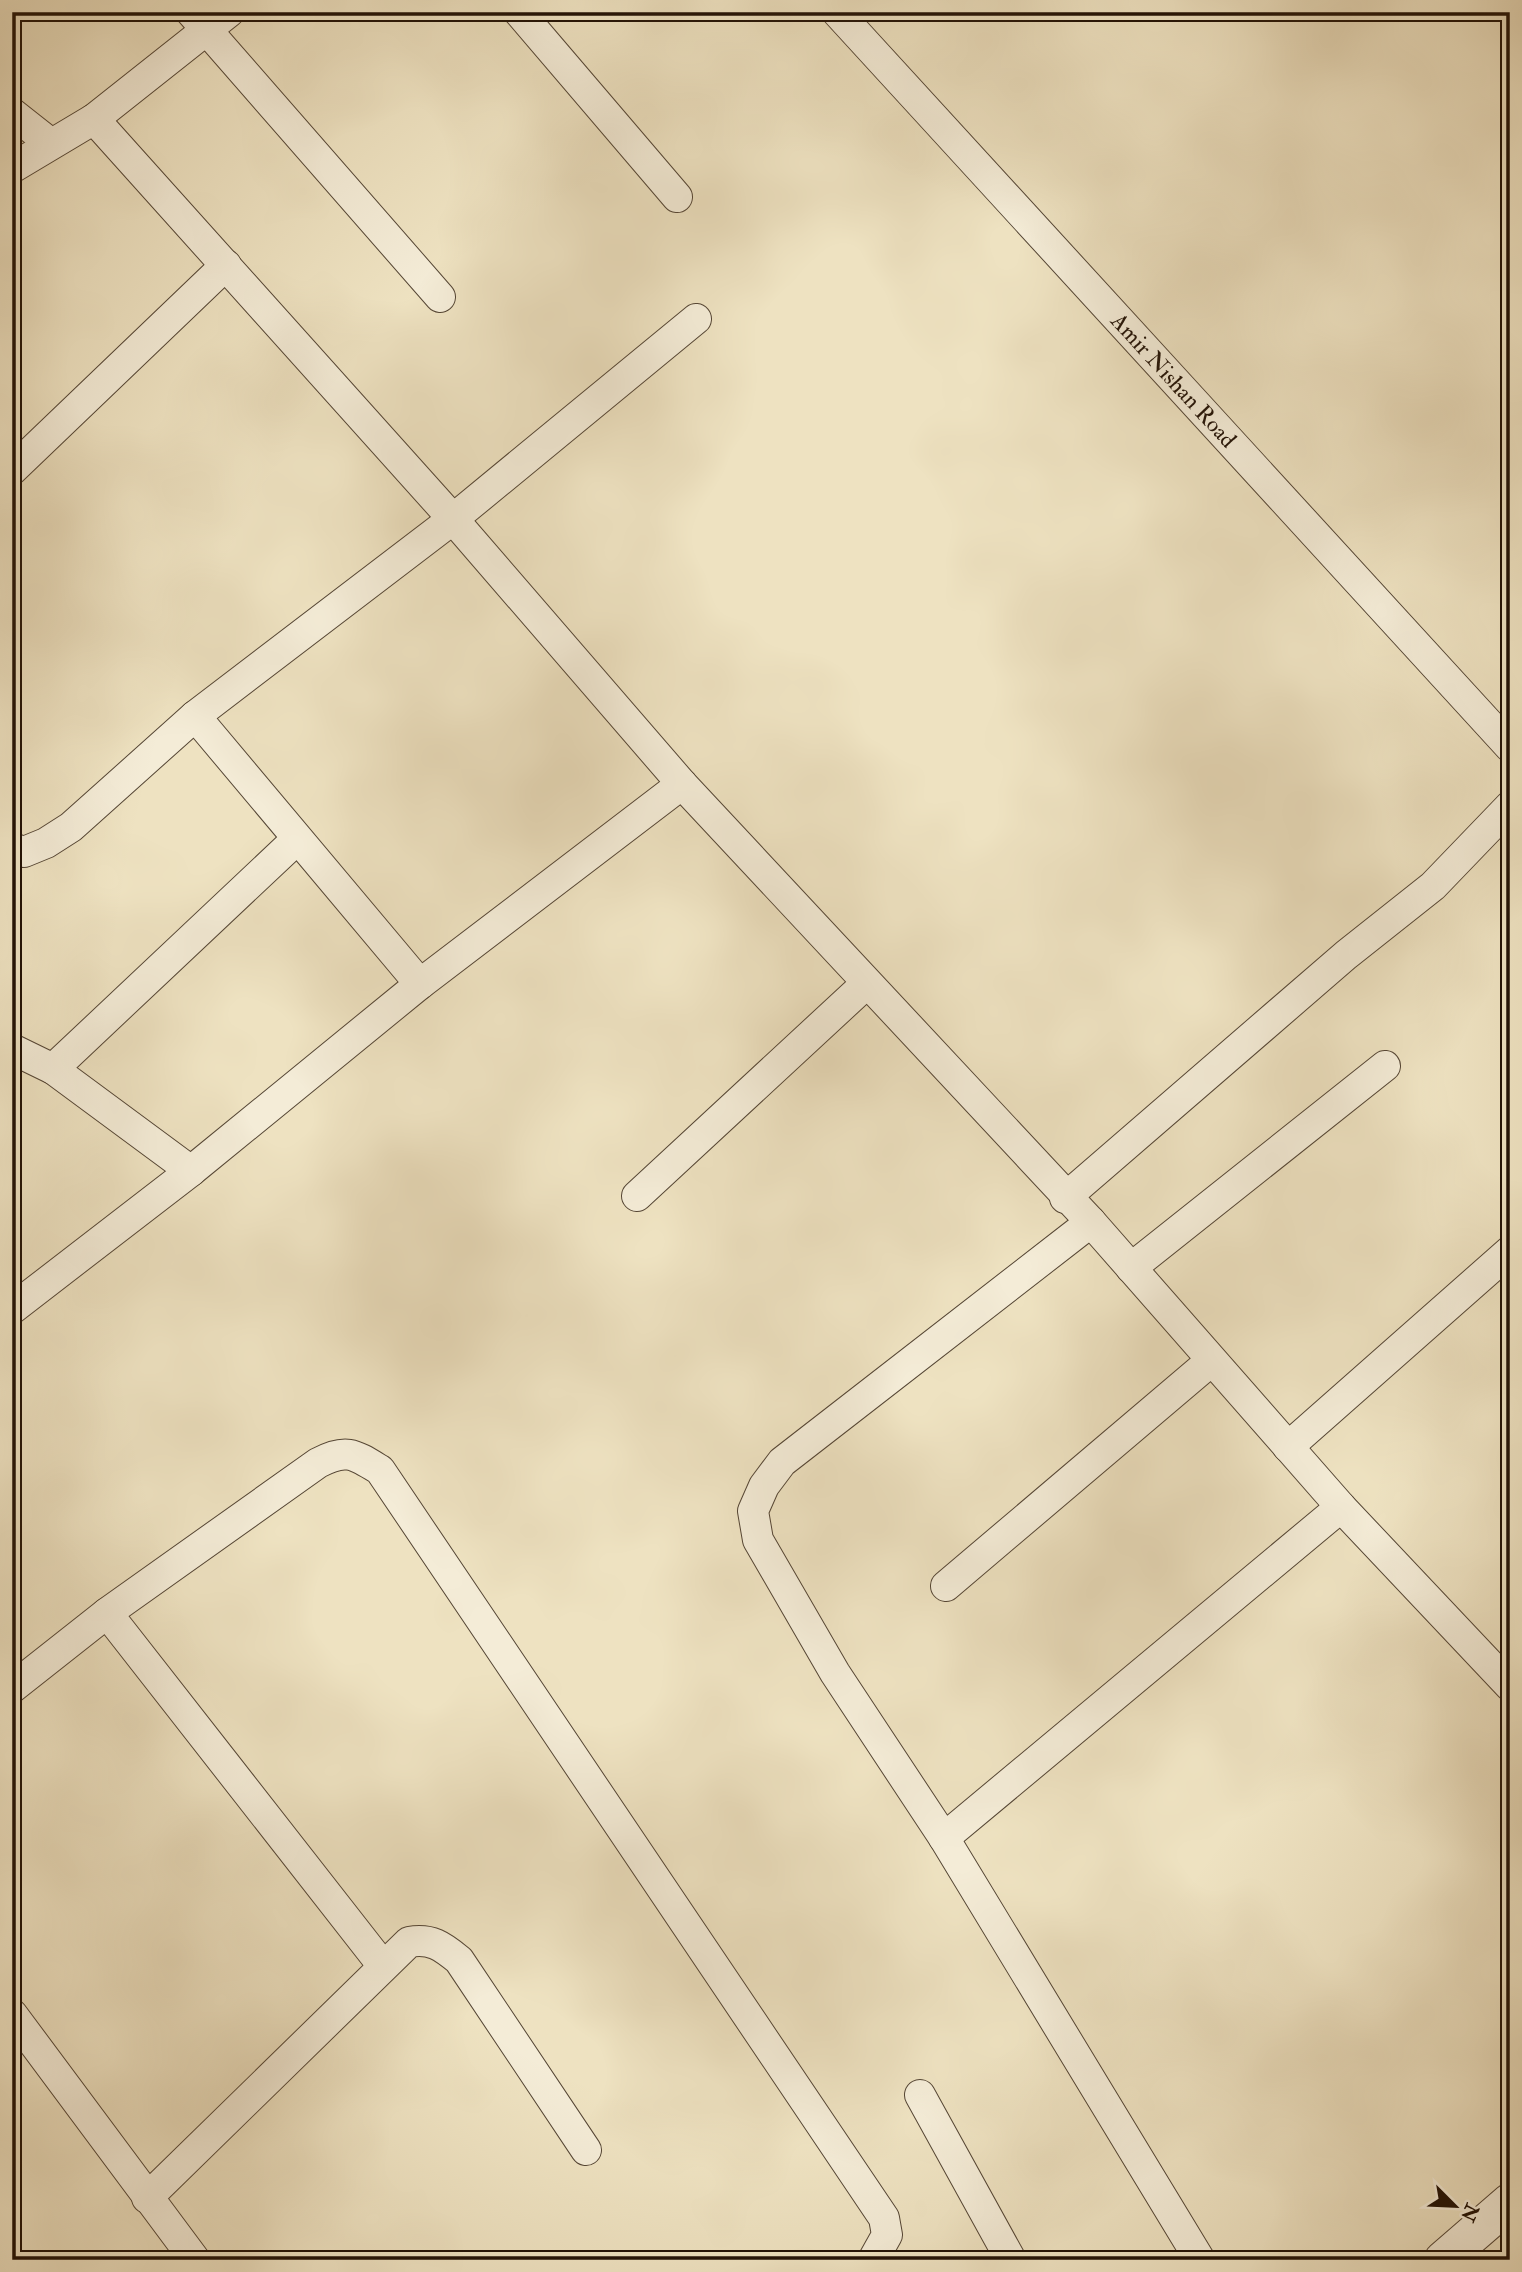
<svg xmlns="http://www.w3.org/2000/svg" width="1522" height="2272" font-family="'IM FELL Double Pica',serif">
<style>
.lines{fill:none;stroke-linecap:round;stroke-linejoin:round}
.minor-casing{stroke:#554635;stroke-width:32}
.tertiary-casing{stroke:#554635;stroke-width:39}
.minor{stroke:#f4ecd7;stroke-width:30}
.tertiary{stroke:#f4ecd7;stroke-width:37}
.labels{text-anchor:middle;stroke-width:7;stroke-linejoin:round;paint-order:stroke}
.street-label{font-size:23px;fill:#221206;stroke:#f4ecd7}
</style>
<rect width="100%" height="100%" fill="#eee2c1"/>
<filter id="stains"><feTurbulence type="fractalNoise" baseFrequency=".00286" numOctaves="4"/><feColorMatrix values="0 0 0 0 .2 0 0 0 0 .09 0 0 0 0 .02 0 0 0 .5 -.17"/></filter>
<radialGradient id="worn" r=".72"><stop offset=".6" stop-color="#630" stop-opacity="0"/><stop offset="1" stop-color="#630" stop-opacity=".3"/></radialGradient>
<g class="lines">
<g class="minor-casing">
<g id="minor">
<path d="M191,12L440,297"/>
<path d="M519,12L677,197"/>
<path id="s1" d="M837,12L1510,747"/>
<path d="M12,113L50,143"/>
<path d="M12,168L94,119L229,12"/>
<path d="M12,470L226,265"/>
<path d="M195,716L420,984"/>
<path d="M682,784L1091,1222L1341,1507L1510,1686"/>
<path d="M12,848L24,852L46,843L71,827L195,716L453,519L696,319"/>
<path d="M12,1049L53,1069L191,1171"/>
<path d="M53,1069L296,840"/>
<path d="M637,1196L867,983"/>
<path d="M1065,1198L1346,955L1433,886L1510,806"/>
<path d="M1091,1222L782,1462L764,1486L753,1511L758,1540L835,1673L944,1838L1200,2260"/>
<path d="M1131,1268L1385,1066"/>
<path d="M12,1309L191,1171L420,984L682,784L453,519L94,119"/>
<path d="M1288,1447L1510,1251"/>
<path d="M946,1586L1211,1361"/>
<path d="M12,1688L107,1613"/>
<path d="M944,1838L1341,1507"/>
<path d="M383,1966L107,1613L318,1463C346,1448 354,1454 380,1470L884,2218L887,2235L873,2260"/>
<path d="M12,2014L195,2260"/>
<path d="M920,2095L1011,2260"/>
<path d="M147,2198L409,1942C431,1938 442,1946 459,1960L586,2150"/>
</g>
</g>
<g class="tertiary-casing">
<path id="tertiary" d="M1443,2260L1510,2202"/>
</g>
<use href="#minor" class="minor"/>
<use href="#tertiary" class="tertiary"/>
</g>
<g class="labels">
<g class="street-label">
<text dy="8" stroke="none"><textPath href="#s1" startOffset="499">Amir Nishan Road</textPath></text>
</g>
</g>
<rect width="1522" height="2272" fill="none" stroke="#eee2c1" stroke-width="42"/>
<rect x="14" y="14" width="1494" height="2244" fill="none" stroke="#221206" stroke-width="3.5"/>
<rect x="21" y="21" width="1480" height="2230" fill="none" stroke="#221206" stroke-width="2"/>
<g transform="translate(1455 2206) rotate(114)" stroke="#f4ecd7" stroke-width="5" paint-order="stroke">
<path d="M0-5L12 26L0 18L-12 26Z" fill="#221206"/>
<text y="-10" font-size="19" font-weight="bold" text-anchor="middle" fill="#221206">N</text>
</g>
<rect width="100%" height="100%" filter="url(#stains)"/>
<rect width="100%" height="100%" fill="url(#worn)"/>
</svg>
